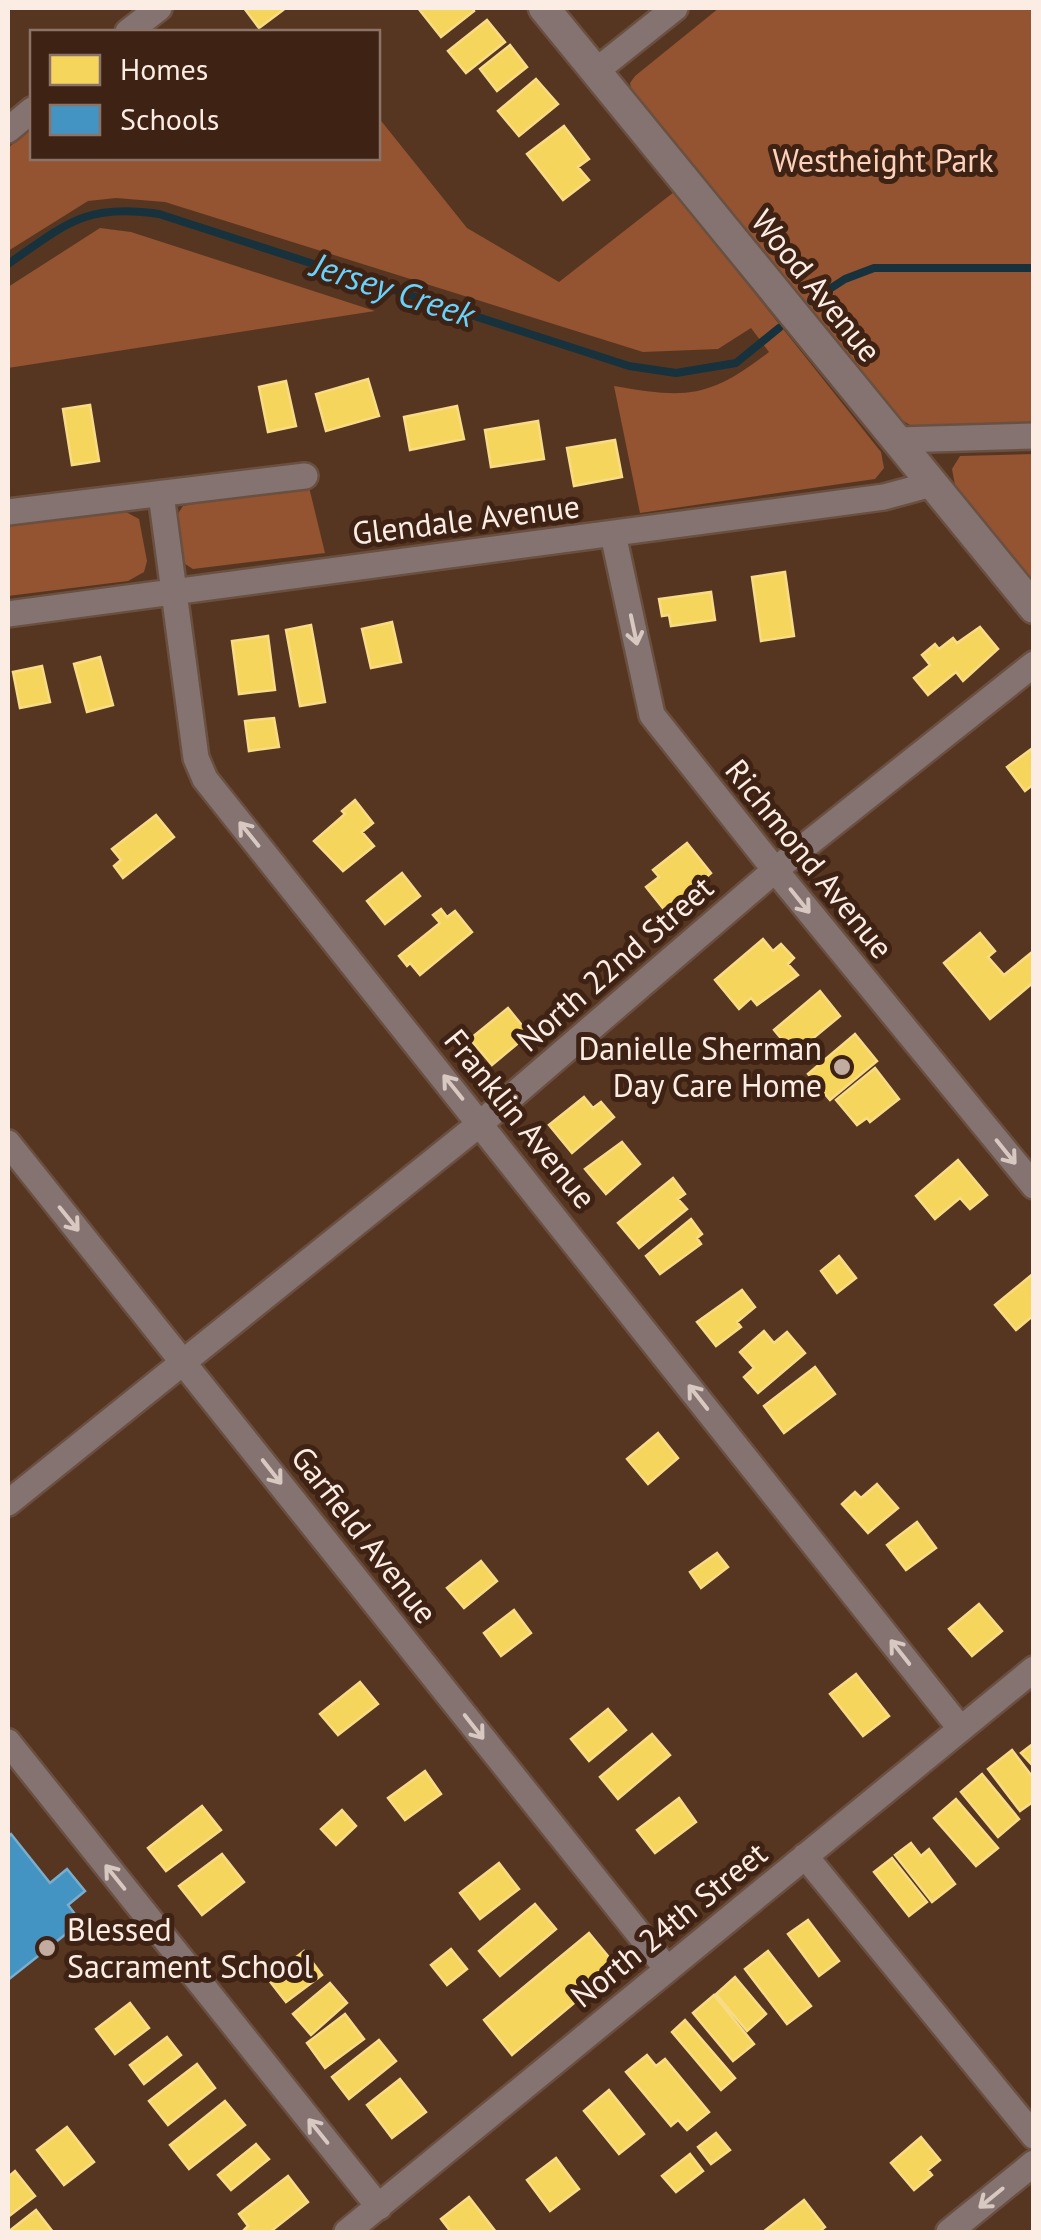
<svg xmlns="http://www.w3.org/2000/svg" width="1041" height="2240" font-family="'PT Sans',sans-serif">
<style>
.green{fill:#945331}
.homes{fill:#f6d55c;stroke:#f8dc85;stroke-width:2.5}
.schools{fill:#4393c3;stroke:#7aaecd;stroke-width:2.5}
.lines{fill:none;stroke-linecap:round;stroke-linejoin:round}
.stream{stroke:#17323c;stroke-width:8}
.minor-casing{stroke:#6a5041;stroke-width:30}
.tertiary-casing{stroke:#6a5041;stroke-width:35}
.minor{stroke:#857371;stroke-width:25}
.tertiary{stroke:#857371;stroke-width:30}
.oneway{stroke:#d8c8c2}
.poi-dot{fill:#c2aca0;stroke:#3e2214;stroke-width:4}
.labels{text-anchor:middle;stroke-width:10;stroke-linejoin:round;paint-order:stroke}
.park-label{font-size:32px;fill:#fdd2bd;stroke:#3e2214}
.street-label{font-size:32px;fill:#fbece4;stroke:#3e2214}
.poi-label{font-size:32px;fill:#fbece4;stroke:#3e2214;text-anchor:end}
.water-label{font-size:35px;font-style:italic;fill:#69d2fc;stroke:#3e2214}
</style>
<rect width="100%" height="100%" fill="#573621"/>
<path class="green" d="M719,8H1033V425L918,430L900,419L632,92L630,83L635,76Z
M378,117L467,228L559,282L674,192L881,452L884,468L875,479L640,513L614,386C688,399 709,398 769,352L751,328L718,349L643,352L165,202L116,198L88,201L8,251V148L32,128V158H378Z
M100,228L131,232L375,311L8,368V287Z
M1033,454H1034L1033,581L955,485L952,469L960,456Z
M308,483L325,553L193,569L182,562L175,518L183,506Z
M126,512L139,519L147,561L144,572L128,581L8,596V526Z"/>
<path class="homes" d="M244,8H281L283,10L259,28Z
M418,8H472L474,11L441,37Z
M487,20L505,42L466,73L448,51Z
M510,45L527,67L497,91L480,69Z
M536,79L558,104L519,136L498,111Z
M564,126L589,159L578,167L589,180L563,200L527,154Z
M368,379L379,416L326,431L316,394Z
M286,381L296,426L268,432L259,387Z
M90,405L99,461L72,465L63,409Z
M457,406L464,439L410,450L404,417Z
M538,421L544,459L491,467L485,430Z
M615,440L622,477L574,486L567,448Z
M785,572L794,636L761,641L752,577Z
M711,592L715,620L671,626L669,615L662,616L659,599Z
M392,622L401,662L371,668L362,629Z
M311,625L325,702L300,706L286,630Z
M980,627L998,649L963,681L956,672L928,695L914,678L930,665L922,655L935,644L939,649L953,638L957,643Z
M268,636L275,690L239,694L232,641Z
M100,657L113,705L87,712L74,664Z
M42,666L50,702L20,708L13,672Z
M274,718L279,747L249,751L245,721Z
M1034,747V784L1025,791L1007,767Z
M355,800L373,823L362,832L374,846L343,871L314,841L345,814L342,811Z
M156,815L174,837L123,878L114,866L121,860L112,849Z
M687,843L711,873L666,912L646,887L659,877L653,870Z
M402,873L420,896L385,924L367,901Z
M441,909L447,917L455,911L472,932L420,975L410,963L407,966L399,956L440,923L433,915Z
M980,933L995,951L988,957L1004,975L1031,953L1034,956V982L990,1019L944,963Z
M763,939L773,951L781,944L794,958L788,964L798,975L757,1005L751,998L739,1009L715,980Z
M820,991L840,1016L794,1054L774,1030Z
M508,1008L529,1034L492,1065L470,1039Z
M855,1034L877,1061L830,1100L808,1074Z
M875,1068L899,1099L870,1122L867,1118L857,1125L836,1100Z
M584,1097L593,1108L601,1102L614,1117L572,1153L549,1125Z
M622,1142L640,1164L606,1194L585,1169Z
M958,1160L987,1195L970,1209L960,1198L935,1219L916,1196Z
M673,1178L685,1194L678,1199L687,1209L639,1248L618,1223Z
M691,1219L702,1234L697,1238L701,1244L660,1274L646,1256Z
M839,1256L856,1278L837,1293L821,1271Z
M1034,1273V1315L1016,1330L995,1305Z
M742,1290L755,1307L737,1322L741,1327L716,1346L697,1322Z
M764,1331L774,1343L787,1332L805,1353L758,1393L744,1377L754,1368L740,1352Z
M815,1367L835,1394L784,1433L764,1406Z
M658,1433L678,1458L648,1484L627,1459Z
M877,1484L898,1508L868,1533L842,1504L855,1492L861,1498Z
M917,1522L936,1548L906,1570L887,1545Z
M717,1553L728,1567L701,1588L690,1572Z
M481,1561L497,1581L464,1608L447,1588Z
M979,1604L1002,1631L972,1656L949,1629Z
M514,1610L531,1633L501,1656L484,1633Z
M856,1674L889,1716L863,1736L830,1694Z
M360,1682L378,1704L338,1735L320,1714Z
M608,1709L626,1730L589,1761L571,1739Z
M652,1734L670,1755L618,1799L600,1777Z
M1034,1743V1767L1021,1753Z
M1012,1750L1034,1779V1801L1020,1811L988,1769Z
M425,1771L441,1794L405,1820L388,1798Z
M982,1774L1019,1819L998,1837L961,1792Z
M679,1798L696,1822L655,1853L637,1830Z
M956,1799L998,1848L976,1866L934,1818Z
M202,1806L221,1830L166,1871L148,1848Z
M342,1810L356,1826L336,1845L321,1829Z
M911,1843L921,1856L929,1849L955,1884L932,1902L895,1855Z
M222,1854L244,1882L202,1915L179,1886Z
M892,1858L927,1902L909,1916L874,1872Z
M499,1863L519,1889L480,1919L460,1893Z
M535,1904L556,1929L500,1976L479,1951Z
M808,1920L839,1961L819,1976L788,1934Z
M589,1933L617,1967L512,2055L484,2020Z
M451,1949L467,1969L447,1985L431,1965Z
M304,1951L322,1975L286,2002L268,1979Z
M768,1951L811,2006L787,2024L745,1969Z
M735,1977L766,2014L747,2031L716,1994Z
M330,1983L347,2003L311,2035L293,2014Z
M714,1995L754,2044L733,2061L693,2013Z
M130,2003L149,2028L115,2054L96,2029Z
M345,2014L364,2039L325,2068L307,2043Z
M685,2020L735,2078L721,2090L672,2032Z
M167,2037L181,2055L144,2084L130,2065Z
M379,2040L396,2061L349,2099L332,2077Z
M647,2055L656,2066L665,2059L709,2112L687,2130L678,2120L671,2126L626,2072Z
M197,2064L215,2088L168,2125L149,2101Z
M400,2079L426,2112L392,2138L367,2105Z
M609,2090L644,2134L619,2154L584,2111Z
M225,2101L245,2125L189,2169L170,2145Z
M67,2127L94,2162L64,2185L37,2150Z
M716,2133L730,2150L711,2164L698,2147Z
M921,2137L940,2160L928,2170L932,2175L914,2190L891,2163Z
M256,2144L269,2159L231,2190L218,2175Z
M690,2154L703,2171L676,2192L662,2176Z
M556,2158L579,2189L550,2211L527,2180Z
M15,2171L35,2196L8,2217V2177Z
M288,2176L308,2202L270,2232H242L248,2226L239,2214Z
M469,2197L496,2232H451L441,2219Z
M804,2200L825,2227L819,2232H763Z
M36,2210L53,2232H8Z"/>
<path class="schools" d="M11,1834L50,1883L67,1869L85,1891L68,1905L81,1922L8,1980V1837Z"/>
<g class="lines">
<path class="stream" d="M8,264C66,224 85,203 159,214L629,366L676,373L736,363L779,328
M811,301L845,279L874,268H1034"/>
<g class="minor-casing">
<path id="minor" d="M128,32L159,8
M596,71L675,8
M8,130L32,110
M897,440L1034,436
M161,494L196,758L205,779L960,1728
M8,512L305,476
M613,534L652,715L775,870L1034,1186
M8,614L884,497L932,484
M8,1143L667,1969
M8,1503L482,1122L775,870L1034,664
M8,1742L379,2207
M805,1856L1034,2136
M347,2232L1034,1669
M949,2232L1034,2163"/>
</g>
<g class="tertiary-casing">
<path id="tertiary" d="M544,8L1034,608"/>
</g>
<use href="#minor" class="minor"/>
<use href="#tertiary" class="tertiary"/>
</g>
<defs><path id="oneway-shaft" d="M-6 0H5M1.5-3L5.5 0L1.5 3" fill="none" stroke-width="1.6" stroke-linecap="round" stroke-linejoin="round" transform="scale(2.5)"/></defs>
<g class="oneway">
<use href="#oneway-shaft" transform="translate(634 630) rotate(78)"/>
<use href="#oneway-shaft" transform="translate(249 834) rotate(-129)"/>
<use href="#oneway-shaft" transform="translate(800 901) rotate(51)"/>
<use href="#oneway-shaft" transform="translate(453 1087) rotate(-129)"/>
<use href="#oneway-shaft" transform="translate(1006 1152) rotate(51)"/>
<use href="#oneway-shaft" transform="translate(69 1219) rotate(51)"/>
<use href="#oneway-shaft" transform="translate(698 1397) rotate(-128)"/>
<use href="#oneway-shaft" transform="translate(272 1472) rotate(52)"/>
<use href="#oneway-shaft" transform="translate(900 1652) rotate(-128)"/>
<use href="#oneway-shaft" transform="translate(474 1727) rotate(52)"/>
<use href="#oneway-shaft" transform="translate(115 1877) rotate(-129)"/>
<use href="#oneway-shaft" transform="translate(318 2131) rotate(-129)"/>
<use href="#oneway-shaft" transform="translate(991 2198) rotate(141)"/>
</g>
<g class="poi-dot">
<circle cx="842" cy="1067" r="10"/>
<circle cx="47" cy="1948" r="10"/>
</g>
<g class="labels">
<g class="park-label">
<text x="883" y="172">Westheight Park</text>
</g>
<g class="street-label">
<text transform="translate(816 286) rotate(51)" y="11">Wood Avenue</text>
<text transform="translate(466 520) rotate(-7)" y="11">Glendale Avenue</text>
<text transform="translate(809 859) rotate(51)" y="11">Richmond Avenue</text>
<text transform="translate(615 964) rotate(-41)" y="11">North 22nd Street</text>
<text transform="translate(520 1119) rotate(51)" y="11">Franklin Avenue</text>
<text transform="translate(364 1535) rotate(52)" y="11">Garfield Avenue</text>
<text transform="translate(669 1925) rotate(-39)" y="11">North 24th Street</text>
</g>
<g class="poi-label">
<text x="822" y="1060">Danielle Sherman<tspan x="822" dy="37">Day Care Home</tspan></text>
<text x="67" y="1941" text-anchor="start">Blessed<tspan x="67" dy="37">Sacrament School</tspan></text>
</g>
<g class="water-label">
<text transform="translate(393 290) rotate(18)" y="12">Jersey Creek</text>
</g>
</g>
<rect width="1041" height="2240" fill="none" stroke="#fbece4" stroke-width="20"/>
<rect x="30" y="30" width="350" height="130" fill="#3e2214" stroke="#8a7367" stroke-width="2.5"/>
<rect x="50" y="55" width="50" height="30" fill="#f6d55c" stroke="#8a7367" stroke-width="2.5"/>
<text x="120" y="80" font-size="30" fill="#fbece4">Homes</text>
<rect x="50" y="105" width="50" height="30" fill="#4393c3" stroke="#8a7367" stroke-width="2.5"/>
<text x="120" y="130" font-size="30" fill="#fbece4">Schools</text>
</svg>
